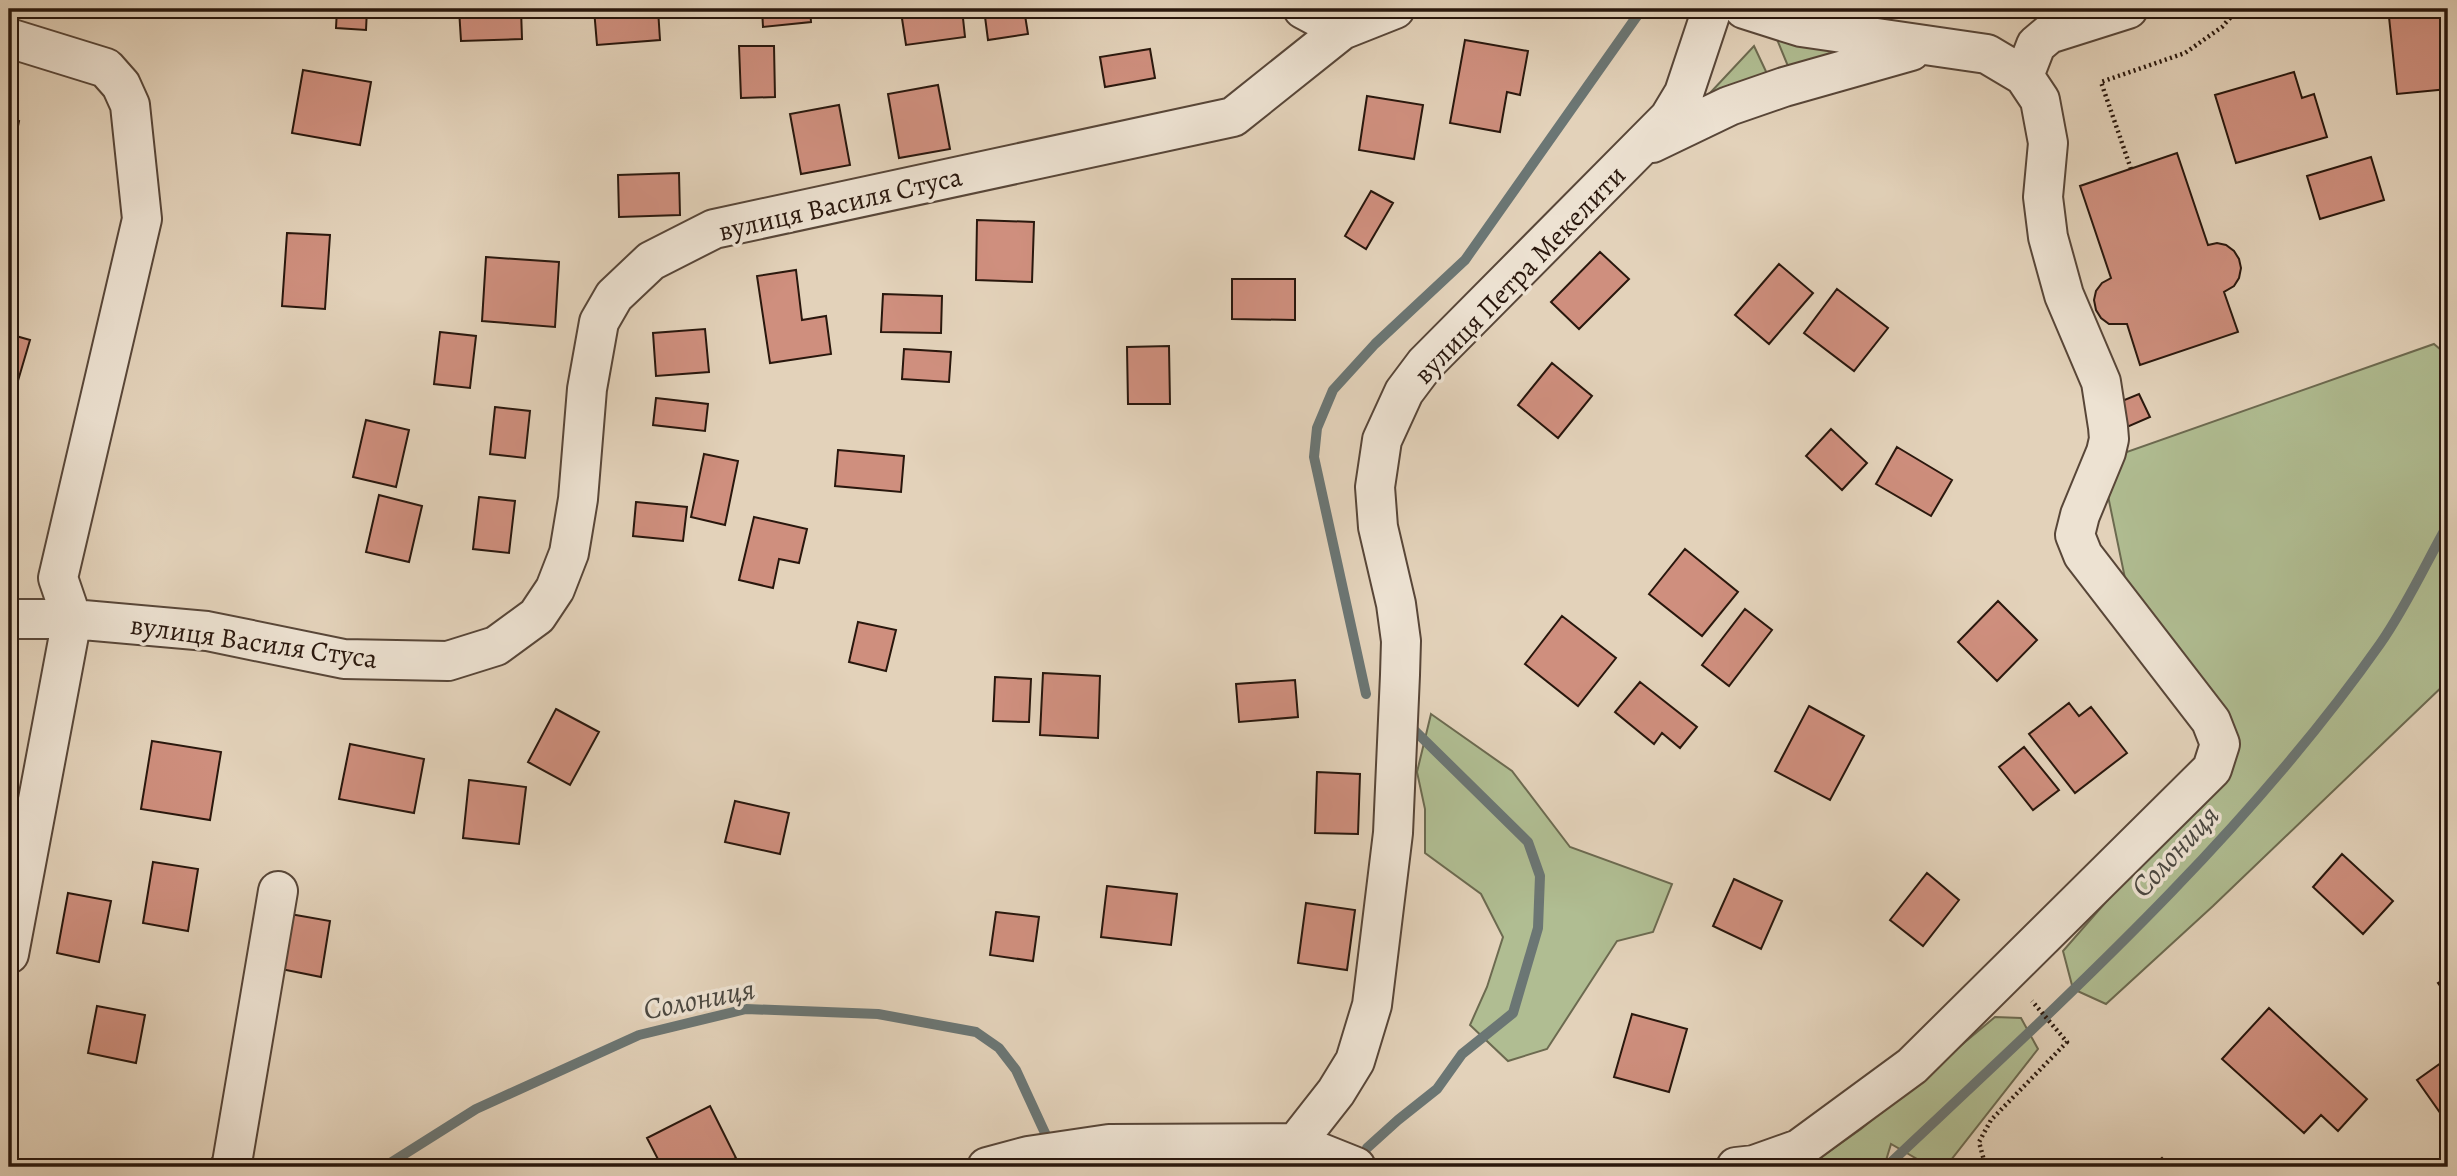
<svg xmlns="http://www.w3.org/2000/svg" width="2457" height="1176" font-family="Alegreya,serif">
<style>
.green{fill:#b0bd92;stroke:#6c6a50;stroke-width:2}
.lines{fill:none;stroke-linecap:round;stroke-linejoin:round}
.stream{stroke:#6b7674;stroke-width:10}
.building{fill:#cf8f7e;stroke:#29170d;stroke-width:2}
.minor-casing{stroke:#584638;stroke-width:42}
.path{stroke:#29170d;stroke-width:4.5;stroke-dasharray:2 3.5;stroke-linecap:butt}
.minor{stroke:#ede2d2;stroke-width:38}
.labels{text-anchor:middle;stroke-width:7;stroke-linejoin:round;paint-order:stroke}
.street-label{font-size:28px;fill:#29170d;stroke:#ede2d2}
.water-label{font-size:30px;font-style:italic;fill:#4a4740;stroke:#ede2d2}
</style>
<rect width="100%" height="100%" fill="#e3d2ba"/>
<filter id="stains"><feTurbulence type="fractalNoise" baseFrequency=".00286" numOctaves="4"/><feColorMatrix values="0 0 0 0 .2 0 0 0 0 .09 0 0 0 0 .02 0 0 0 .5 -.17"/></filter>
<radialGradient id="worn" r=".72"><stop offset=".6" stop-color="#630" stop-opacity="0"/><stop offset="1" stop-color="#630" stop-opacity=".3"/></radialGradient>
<path class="green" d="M1776,37L1866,48L1790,71Z
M1754,46L1770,80L1696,108Z
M2434,344L2448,356V681L2213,906L2106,1004L2073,989L2063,951L2216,776L2127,588L2107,491L2121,454Z
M1431,714L1512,771L1570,847L1672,884L1653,932L1617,941L1547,1049L1508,1061L1470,1025L1487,987L1503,937L1481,894L1425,853V809L1417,772Z
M1995,1017L2021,1018L2038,1049L1947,1165L1931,1167L1891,1144L1884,1167H1807L1861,1129Z"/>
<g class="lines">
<path class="stream" d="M1366,694L1314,457L1317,428L1333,390L1375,344L1465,260L1637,16
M1367,1148L1398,1120L1437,1089L1462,1054L1513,1013L1538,928L1540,876L1528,842L1410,726
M384,1167L476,1109L639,1035L746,1009L878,1014L976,1032L999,1048L1016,1070L1051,1146
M1886,1167C2059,1004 2243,839 2380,644C2406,607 2426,563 2448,524"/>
</g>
<path class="building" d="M337,9H367L366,30L336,28Z
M459,9H521L522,39L461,41Z
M594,9H658L660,40L597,45Z
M762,9H810L811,22L763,27Z
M923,9H962L965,37L906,45L901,12Z
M984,9H1024L1028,34L988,40Z
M2448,12V89L2397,94L2389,17Z
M1465,40L1528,51L1520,95L1507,92L1500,132L1450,123Z
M739,46H774L775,97L741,98Z
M1150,49L1155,78L1105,87L1100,57Z
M303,70L371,82L360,145L292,133Z
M2294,72L2302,98L2314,94L2327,137L2236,163L2215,95Z
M938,85L950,149L899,158L888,94Z
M1367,96L1423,105L1414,159L1359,150Z
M839,105L850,165L801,174L790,114Z
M9,119L19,121L9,172Z
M2177,153L2208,245L2217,243L2226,245L2234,251L2239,259L2241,268L2239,278L2234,286L2224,292L2238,332L2140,365L2127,324H2109L2101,318L2096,310L2094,300L2096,291L2102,283L2111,278L2080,186Z
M2371,157L2384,200L2320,219L2307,176Z
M679,173L680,215L619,217L618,175Z
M1371,191L1393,203L1366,249L1345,236Z
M977,220L1034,222L1032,282L976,280Z
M287,233L330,235L325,309L282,306Z
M1600,252L1629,279L1579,329L1551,302Z
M486,257L559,262L555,327L482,321Z
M1779,264L1813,293L1769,344L1735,315Z
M796,270L802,320L826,316L831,354L770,363L757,276Z
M1232,279H1295V320L1232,319Z
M1837,289L1888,328L1854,371L1804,333Z
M883,294L942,296L941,333L881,332Z
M705,329L709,372L656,376L653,333Z
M440,332L476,336L470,388L434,384Z
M9,334L30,340L12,401L9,400Z
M1169,346L1170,404H1128L1127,347Z
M904,349L951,352L949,382L902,379Z
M1552,363L1592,396L1558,438L1518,405Z
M2139,394L2150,417L2127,427L2117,403Z
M656,398L708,404L705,431L653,425Z
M495,407L530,411L525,458L490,454Z
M366,420L409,430L396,487L353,477Z
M1831,429L1867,463L1842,490L1806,456Z
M1897,447L1952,480L1931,516L1876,484Z
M838,450L904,456L901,492L835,486Z
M704,454L738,461L725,525L691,517Z
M379,495L422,506L409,562L366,552Z
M479,497L515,501L509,553L473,549Z
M636,502L687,507L683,541L633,536Z
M754,517L807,529L799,563L779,559L773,588L739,580Z
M1685,549L1738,592L1702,636L1649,594Z
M1998,601L2037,640L1997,681L1958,642Z
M1745,609L1772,630L1729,686L1702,665Z
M1562,616L1616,658L1578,706L1525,664Z
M858,622L896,630L886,671L849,662Z
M1043,673L1100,676L1098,738L1040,735Z
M995,677L1031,679L1029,722L993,721Z
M1295,680L1298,717L1239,722L1236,684Z
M1640,682L1697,727L1680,748L1662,733L1654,744L1615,712Z
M2069,703L2079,716L2091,707L2127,753L2075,793L2029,734Z
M1809,706L1864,736L1830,800L1775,771Z
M556,709L599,732L570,785L528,762Z
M152,741L221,752L210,820L141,809Z
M350,744L424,759L414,813L339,799Z
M2024,747L2059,790L2033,810L1999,767Z
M1317,772L1360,774L1358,834L1315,833Z
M469,780L526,787L519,844L463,838Z
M735,801L789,813L780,854L725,842Z
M2342,854L2393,901L2363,934L2313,887Z
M153,862L198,869L188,931L143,923Z
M1927,873L1959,900L1923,946L1890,920Z
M1734,879L1782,901L1761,949L1713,926Z
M1107,886L1177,894L1171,945L1101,937Z
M68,893L111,901L99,962L57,953Z
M1306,903L1355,910L1347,970L1298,963Z
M996,912L1039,917L1033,961L990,955Z
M290,914L330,921L321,977L281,969Z
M2448,977V997L2438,983Z
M97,1006L145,1015L136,1063L88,1053Z
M2269,1008L2367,1099L2338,1131L2321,1115L2304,1133L2222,1059Z
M1632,1014L1687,1029L1669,1092L1614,1077Z
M2448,1058V1124L2417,1080Z
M710,1106L736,1158L718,1167H662L647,1138Z
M2162,1158L2171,1167H2152Z"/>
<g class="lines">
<g class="minor-casing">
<path id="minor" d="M1303,9L1342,30
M9,38L106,68L121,85L130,105L142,219L58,578L72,619L9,954
M2024,76L2036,45L2049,34L2128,9
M1652,143L1729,106L1784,87L1911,51
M9,619H72L207,631L344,659L448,661L496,646L537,616L555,589L569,553L578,499L587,389L599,322L614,296L651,261L714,229L1233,117L1342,30L1395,9
M1296,1143L1356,1167
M230,1167L232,1163L278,891
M987,1167L1028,1156L1109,1144L1296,1143L1336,1092L1355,1061L1372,1005L1393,833L1400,675L1401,641L1396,604L1378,527L1375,487L1382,440L1404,392L1425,364L1669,118L1684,93L1712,9
M1736,1167L1754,1165L1799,1149L1912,1066L2212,769L2220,744L2211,721L2083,555L2075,535L2080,515L2106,452L2109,439L2108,427L2101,382L2064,295L2048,237L2043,197L2048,143L2040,100L2024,76L1987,54L1801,27L1744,9"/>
</g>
<path class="path" d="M2131,169L2101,82L2185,53L2222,27L2238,9
M1988,1167L1985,1164L1979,1142L1991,1120L2067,1042L2032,1001"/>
<use href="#minor" class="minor"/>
</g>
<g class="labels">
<g class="street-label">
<text transform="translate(840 203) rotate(-13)" y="10">вулиця Василя Стуса</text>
<text transform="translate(1519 274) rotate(-46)" y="10">вулиця Петра Мекелити</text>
<text transform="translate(254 641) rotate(8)" y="10">вулиця Василя Стуса</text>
</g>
<g class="water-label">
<text transform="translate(2175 851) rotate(-47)" y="10">Солониця</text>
<text transform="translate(699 999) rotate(-11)" y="10">Солониця</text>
</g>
</g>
<rect width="2457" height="1176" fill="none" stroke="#e3d2ba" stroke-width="35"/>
<rect x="10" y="10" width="2436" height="1155" fill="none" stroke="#29170d" stroke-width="3.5"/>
<rect x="18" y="18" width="2422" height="1141" fill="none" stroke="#29170d" stroke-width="2"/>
<rect width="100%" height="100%" filter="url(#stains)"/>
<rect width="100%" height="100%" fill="url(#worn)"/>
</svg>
